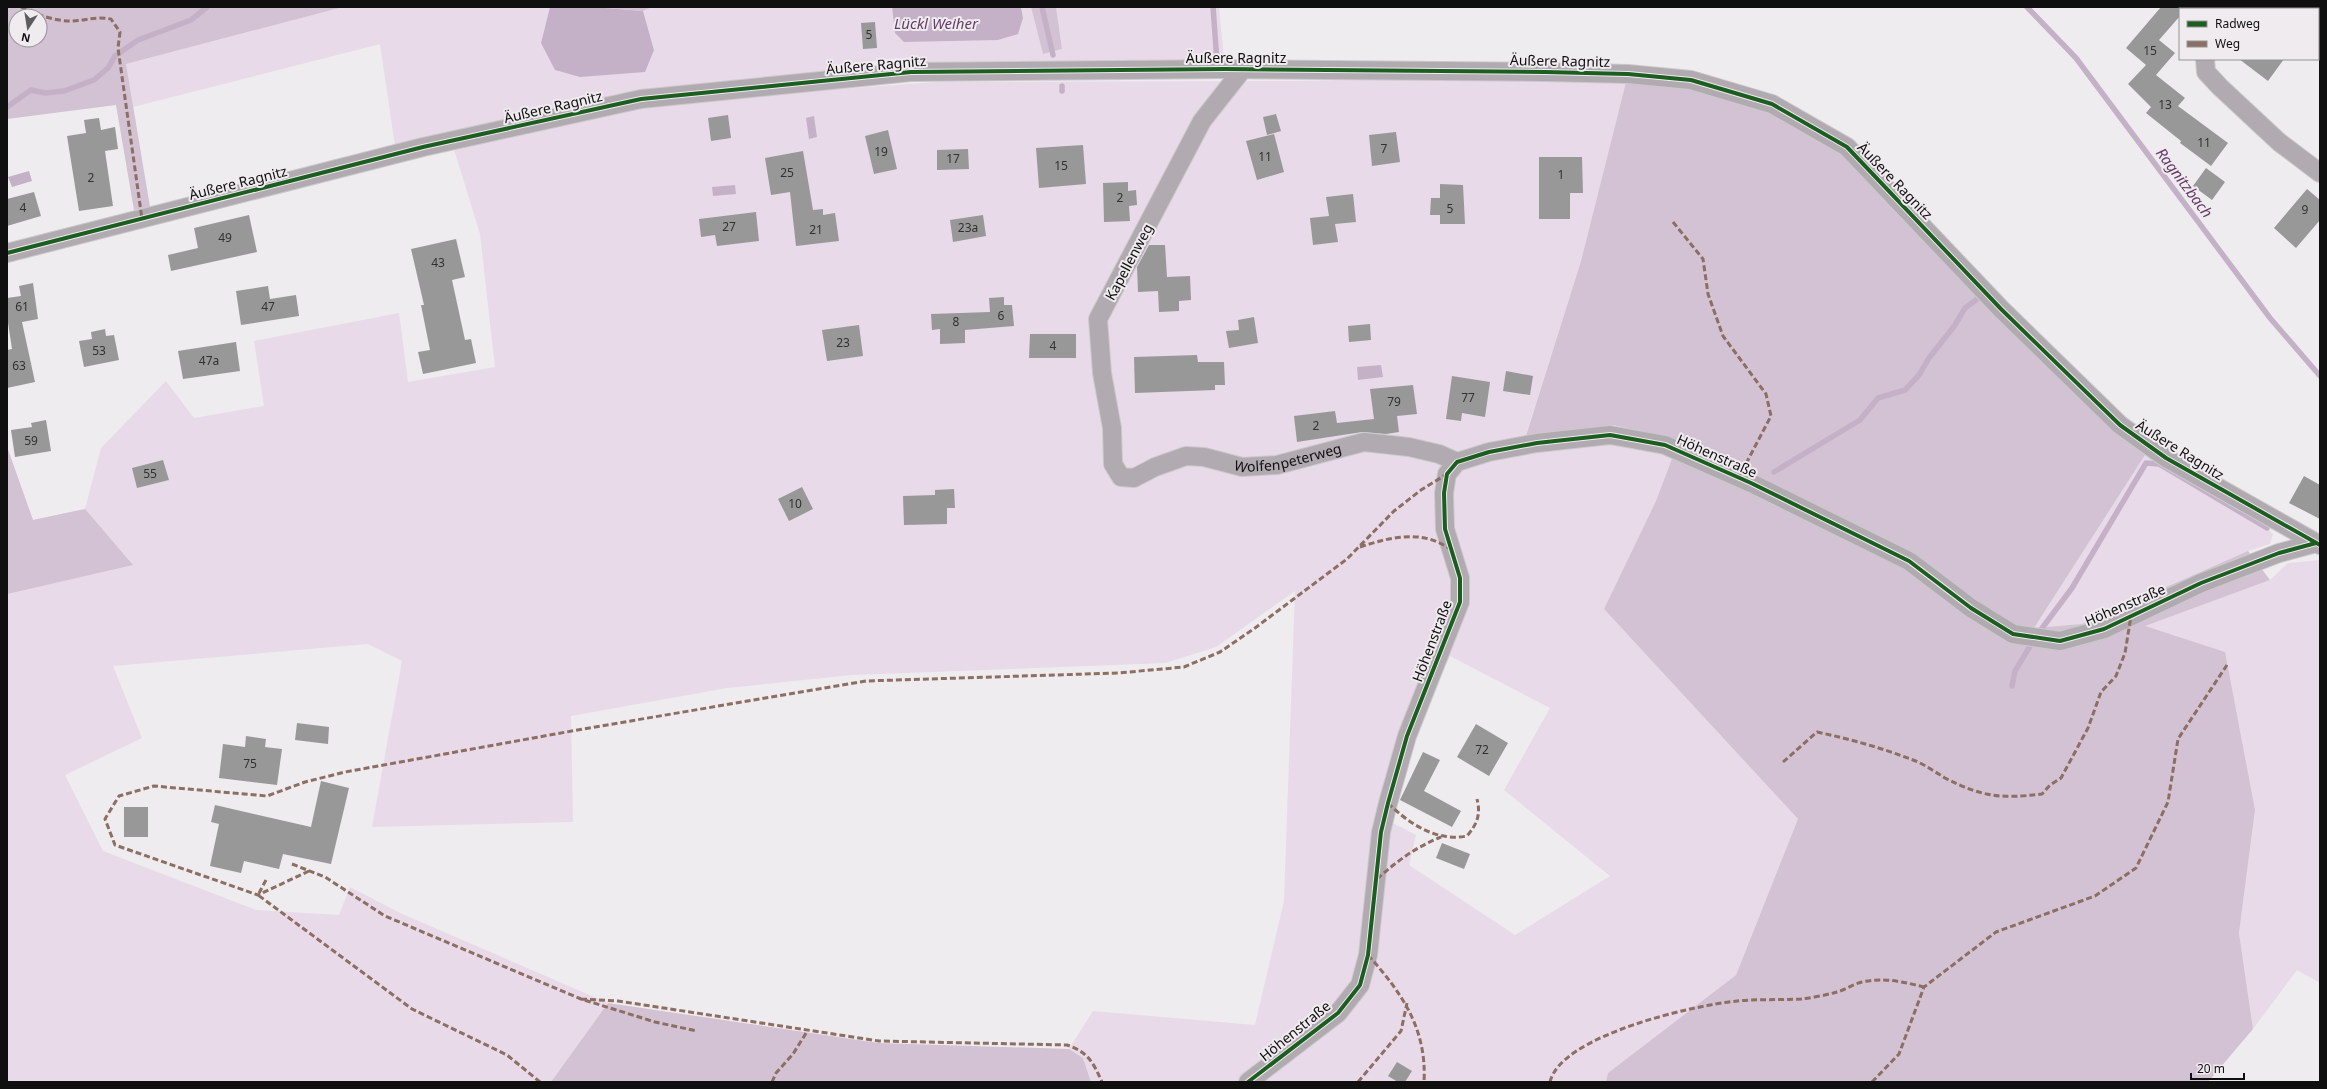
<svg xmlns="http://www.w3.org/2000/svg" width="2327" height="1089" font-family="'Noto Sans',sans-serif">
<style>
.green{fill:#e8dae9;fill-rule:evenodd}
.forest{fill:#d2c2d3;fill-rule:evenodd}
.water{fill:#c5b1c7}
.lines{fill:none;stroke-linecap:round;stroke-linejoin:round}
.stream{stroke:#c5b1c7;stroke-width:5.5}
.building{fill:#999899}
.minor-casing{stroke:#cac9ca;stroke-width:20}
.minor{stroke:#b1aab1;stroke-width:18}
.quiet{stroke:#8d6e63;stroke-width:3;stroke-dasharray:6 3;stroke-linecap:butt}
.cycleway-casing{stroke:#efebef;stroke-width:6}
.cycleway{stroke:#1b5e20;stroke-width:4}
.labels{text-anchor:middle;stroke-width:4;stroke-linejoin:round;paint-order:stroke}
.number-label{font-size:12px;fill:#323132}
.street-label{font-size:14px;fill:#100f10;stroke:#efebef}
.water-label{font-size:15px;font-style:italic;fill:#633c66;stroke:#efebef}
</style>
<rect width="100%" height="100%" fill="#eeecee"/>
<path class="green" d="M343,7H550L541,44L654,50L643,11L652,7H892L895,33L1023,18L1021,7H1031L1043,54L1062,49L1056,7H1219L1225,69L1027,71L1017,62L917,63L897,58L841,65L840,89L936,82L1293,81L1628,74L1581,261L1525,438L1613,425L1679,440L1656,501L1604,609L1798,819L1736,975L1608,1073L1606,1082H1091L1083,1058L1069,1049L1093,1011L1255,1025L1284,901L1295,591L1216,647L1165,663L852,675L727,688L571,716L573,822L372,827L402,661L368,644L113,666L142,738L65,775L103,851L256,910L339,915L350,887L400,913L608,1003L551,1082H7V447L33,520L85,509L101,448L166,381L194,418L264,406L254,341L399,313L408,382L495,367L480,234L449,133L395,146L380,44L133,107L126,64ZM1450,656L1550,708L1504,790L1610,876L1515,935L1409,865L1416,835L1389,821L1415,732Z
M2145,455L2267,528L2273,534L2270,544L2248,551L2082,624L2034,628Z
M2320,560V983L2297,970L2253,1029L2239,933L2255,810L2144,626L2270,580L2288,563Z"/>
<path class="forest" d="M7,7H343L126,64L150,207L134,210L116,105L7,119ZM16,16H40V40H16Z
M593,7H652L643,11Z
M1031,7H1056L1062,49L1043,54Z
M1628,74L1772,104L1847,147L2147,444L2145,455L2034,628L2082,624L2248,551L2270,580L2145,626L2225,652L2255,810L2239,933L2253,1029L2208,1082H1606L1608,1073L1736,975L1798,819L1604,609L1656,501L1679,440L1613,425L1525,439L1581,261Z
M7,447L33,520L85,509L133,565L7,594Z
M608,1003L879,1043L1069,1049L1083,1058L1091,1082H551Z"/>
<path class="water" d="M550,7H593L643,11L654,50L645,72L580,77L555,70L541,43Z
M892,7H1021L1023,18L1018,34L998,40L904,42L895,33Z
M814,116L817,137L809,139L806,118Z
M29,171L32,181L12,187L8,177Z
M735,185L736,194L713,196L712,187Z
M1381,365L1383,377L1358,380L1357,367Z"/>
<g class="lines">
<path class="stream" d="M1042,7L1053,55
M1213,7L1217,62
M2027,7L2076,58L2270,318L2320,376
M1062,91V86
M7,107L31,90L45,93L64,91L94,80L108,68L115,56L138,40L191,20L207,7
M1774,472L1860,420L1878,398L1905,390L1919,375L1929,358L1955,325L1965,308L1983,295
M2040,631L2072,588L2146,463L2159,464L2267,528
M2012,686L2015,671L2032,643"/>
</g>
<path class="building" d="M2161,7H2188L2180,9V16L2159,40L2175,53L2156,75L2185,98L2178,106L2228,143L2211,166L2180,143L2181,141L2146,113L2151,107L2128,84L2146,65L2126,48Z
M875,22L877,48L863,49L861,23Z
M2239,59H2284L2268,81Z
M1276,114L1281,131L1267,135L1263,117Z
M728,115L731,138L711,141L708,118Z
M99,118L101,130L115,127L118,149L105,151L113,206L79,211L67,136L86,133L84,120Z
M888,130L897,169L874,174L865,136Z
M1396,132L1400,162L1372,166L1369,135Z
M1274,134L1284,172L1257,180L1246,141Z
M1083,145L1086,184L1039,188L1036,148Z
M968,149L969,169L937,170V150Z
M803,151L813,210L823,209V215L835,213L839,241L796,246L790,192L771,195L765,158Z
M1539,157H1582L1583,193H1570V219H1539Z
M2206,168L2225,182L2212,200L2193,186Z
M1128,182V191L1136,190L1137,205L1129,206L1130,221L1104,222L1103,183Z
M1440,184L1463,185L1465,224H1440V215H1430L1431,198H1440Z
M2307,189L2320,200V220L2296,248L2274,228Z
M34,192L41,216L7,226V199Z
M1353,194L1356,222L1335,224L1338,242L1313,245L1310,218L1329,216L1326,197Z
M756,212L759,241L717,246L715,235L701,237L699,219Z
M249,215L257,252L171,271L168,255L198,248L194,228Z
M983,215L986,236L953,242L950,220Z
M456,239L465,277L452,280L465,340L471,339L476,363L423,374L418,352L430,350L421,305H424L411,249Z
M1149,245H1165L1167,277L1190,276L1191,300L1179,301V311L1159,312L1158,291L1138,292L1137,267Z
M33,283L38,319L22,322L35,382L7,388V350L12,349L7,316V298L21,296L19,286Z
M268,286L270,299L296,295L299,316L241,325L236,291Z
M1004,297V305H1012L1014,326L965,330V343L940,344V329L932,330L931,314L990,312L989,298Z
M1254,317L1258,343L1229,348L1226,331L1239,330L1238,320Z
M1370,324L1371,340L1349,342L1348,326Z
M859,325L863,356L827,361L822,330Z
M105,329L106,336L114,335L119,360L84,367L79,341L92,339L91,332Z
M1030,334H1076V358H1029Z
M236,342L240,371L183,379L178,351Z
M1197,355L1198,362H1224L1225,385H1215V390L1135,393L1134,357Z
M1506,371L1533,376L1530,395L1503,391Z
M1452,376L1490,382L1485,417L1462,413L1461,421L1446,419Z
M1413,385L1417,414L1397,416L1399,432L1386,434L1362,432L1297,442L1294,416L1335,411L1337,423L1374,419L1370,389Z
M46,420L51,451L15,457L11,430L32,427L31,423Z
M163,460L169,480L137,488L132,468Z
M2304,476L2320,485V519L2289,503Z
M802,487L813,509L789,521L778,499Z
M954,489L955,508H947V524L904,525L903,496L935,495V490Z
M297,723L329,727L328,744L295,740Z
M1476,724L1508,743L1489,776L1457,757Z
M246,736L266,739L265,747L282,749L277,785L219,778L223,744L245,747Z
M1423,752L1440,760L1424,791L1461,811L1452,827L1400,800Z
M321,781L349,788L331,864L283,854L279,869L244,861L241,873L210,866L219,824L211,822L215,805L311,827Z
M124,807H148V837H124Z
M1442,843L1470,854L1464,869L1436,858Z
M1397,1062L1412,1071L1405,1082H1398L1388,1076Z"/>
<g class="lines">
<g class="minor-casing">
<g id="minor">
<path d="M2234,9L2235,7"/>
<path d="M2205,59L2206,72L2220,87L2279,142L2320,173"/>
<path id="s1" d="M1243,69L1202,121L1098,319L1102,373L1112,428L1113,464L1121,477L1134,478L1155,467L1186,456L1204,457L1242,467L1277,465L1364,442L1409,447L1439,454L1457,462"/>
<path d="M7,253L423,147L641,99L911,72L1225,69L1545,72L1628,74L1691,80L1772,104L1847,147L2001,309L2120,425L2166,458L2320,545"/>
<path d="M1248,1082L1338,1013L1360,985L1368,955L1381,832L1388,803L1407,736L1460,602V578L1445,529L1444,493L1447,474L1457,462L1489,452L1537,443L1610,435L1665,445L1751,483L1909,561L1971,608L2013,634L2060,641L2104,629L2201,583L2279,553L2316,543"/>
</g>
</g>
<use href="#minor" class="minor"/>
<path class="quiet" d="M21,7C34,14 55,21 70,21C86,21 92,16 111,19L120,32L118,48L142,219
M1673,222L1703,259L1708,294L1723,336L1766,394L1771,416L1739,477
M1360,547C1391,537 1422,529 1450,549
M1783,762L1817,732C1850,739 1882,748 1913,760C1924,764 1935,772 1945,778C1982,797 2001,799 2042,794L2050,785L2061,778L2088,728L2101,692L2116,676L2125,653L2131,616
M1388,803C1409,824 1437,842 1467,836C1477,824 1481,815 1477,799
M292,864L325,877L385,916L581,999L655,1022L697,1031
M309,871L258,895L115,845L105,819L119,796L154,786L267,796L305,782L345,772L583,729L866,681L1118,673L1184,667L1220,652L1255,628L1347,559L1394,511L1421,490L1447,474
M1377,879C1397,861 1416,847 1441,837
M266,880L258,895L412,1009L507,1055L540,1082
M1368,955C1402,993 1427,1029 1424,1082
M581,999L618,1001L879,1041L1067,1045C1088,1052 1093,1062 1102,1082
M772,1082L776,1073L793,1054L808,1030
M1358,1082L1401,1031L1407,1003
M1550,1082C1561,1035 1695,1005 1737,1001C1759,999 1780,1000 1801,999C1812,998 1826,995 1837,992C1845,990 1853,984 1862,982C1883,977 1904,982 1924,987
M1872,1082L1899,1054L1924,987L1996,932L2095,896L2136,868L2168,802L2178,739L2227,665"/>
<g class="cycleway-casing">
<path id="cycleway" d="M7,253L423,147L641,99L911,72L1225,69L1545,72L1628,74L1691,80L1772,104L1847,147L2001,309L2120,425L2166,458L2320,545
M1248,1082L1338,1013L1360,985L1368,955L1381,832L1388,803L1407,736L1460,602V578L1445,529L1444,493L1447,474L1457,462L1489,452L1537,443L1610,435L1665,445L1751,483L1909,561L1971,608L2013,634L2060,641L2104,629L2201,583L2279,553L2316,543"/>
</g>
<use href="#cycleway" class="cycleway"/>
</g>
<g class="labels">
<g class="number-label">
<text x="869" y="39">5</text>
<text x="2150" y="55">15</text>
<text x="2165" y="109">13</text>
<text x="2204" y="147">11</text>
<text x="1384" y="153">7</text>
<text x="881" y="156">19</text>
<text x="1265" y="161">11</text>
<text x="953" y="163">17</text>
<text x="1061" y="170">15</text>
<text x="787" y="177">25</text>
<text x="1561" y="179">1</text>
<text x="91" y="182">2</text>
<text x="1120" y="202">2</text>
<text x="23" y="212">4</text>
<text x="1450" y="213">5</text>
<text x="2305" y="214">9</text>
<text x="729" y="231">27</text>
<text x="968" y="232">23a</text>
<text x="816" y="234">21</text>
<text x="225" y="242">49</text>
<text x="438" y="267">43</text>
<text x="22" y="311">61</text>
<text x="268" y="311">47</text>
<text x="1001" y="320">6</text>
<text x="956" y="326">8</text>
<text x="843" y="347">23</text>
<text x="1053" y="350">4</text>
<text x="99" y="355">53</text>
<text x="209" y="365">47a</text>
<text x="19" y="370">63</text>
<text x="1468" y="402">77</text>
<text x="1394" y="406">79</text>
<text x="1316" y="430">2</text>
<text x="31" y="445">59</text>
<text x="150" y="478">55</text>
<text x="795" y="508">10</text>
<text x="1482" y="754">72</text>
<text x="250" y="768">75</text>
</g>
<g class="street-label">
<text x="1236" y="63">Äußere Ragnitz</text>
<text transform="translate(1560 61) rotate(1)" y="5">Äußere Ragnitz</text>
<text transform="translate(876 65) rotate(-5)" y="5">Äußere Ragnitz</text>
<text transform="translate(553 107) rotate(-13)" y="5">Äußere Ragnitz</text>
<text transform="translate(1895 181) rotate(46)" y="5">Äußere Ragnitz</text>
<text transform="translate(238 183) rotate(-14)" y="5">Äußere Ragnitz</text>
<text transform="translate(1129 262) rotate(-62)" y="5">Kapellenweg</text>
<text transform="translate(2180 450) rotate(32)" y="5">Äußere Ragnitz</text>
<text dy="5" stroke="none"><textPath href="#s1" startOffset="625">Wolfenpeterweg</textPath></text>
<text transform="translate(1717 456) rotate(24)" y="5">Höhenstraße</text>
<text transform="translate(2125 605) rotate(-23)" y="5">Höhenstraße</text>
<text transform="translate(1432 641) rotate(-69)" y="5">Höhenstraße</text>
<text transform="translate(1295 1031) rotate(-39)" y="5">Höhenstraße</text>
</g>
<g class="water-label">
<text x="936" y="29">Lückl Weiher</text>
<text transform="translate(2184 183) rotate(53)" y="5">Ragnitzbach</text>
</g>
</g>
<rect width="2327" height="1089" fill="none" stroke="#100f10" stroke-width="16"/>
<rect x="2179" y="8" width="140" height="52" fill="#efebef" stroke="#969396"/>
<rect x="2187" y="21" width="20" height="6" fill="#1b5e20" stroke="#969396"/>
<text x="2215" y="28" font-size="12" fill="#100f10">Radweg</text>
<rect x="2187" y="41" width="20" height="6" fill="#8d6e63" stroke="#969396"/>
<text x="2215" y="48" font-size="12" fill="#100f10">Weg</text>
<g transform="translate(28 28) rotate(192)"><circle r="19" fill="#efebef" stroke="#969396"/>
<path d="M0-3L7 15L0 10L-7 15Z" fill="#5e5c5e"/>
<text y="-6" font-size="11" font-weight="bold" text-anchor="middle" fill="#100f10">N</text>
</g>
<path d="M2191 1073v6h53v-6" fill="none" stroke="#100f10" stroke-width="2"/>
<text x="2197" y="1073" font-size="12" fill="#100f10" stroke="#efebef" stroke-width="3" paint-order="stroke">20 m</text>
</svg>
